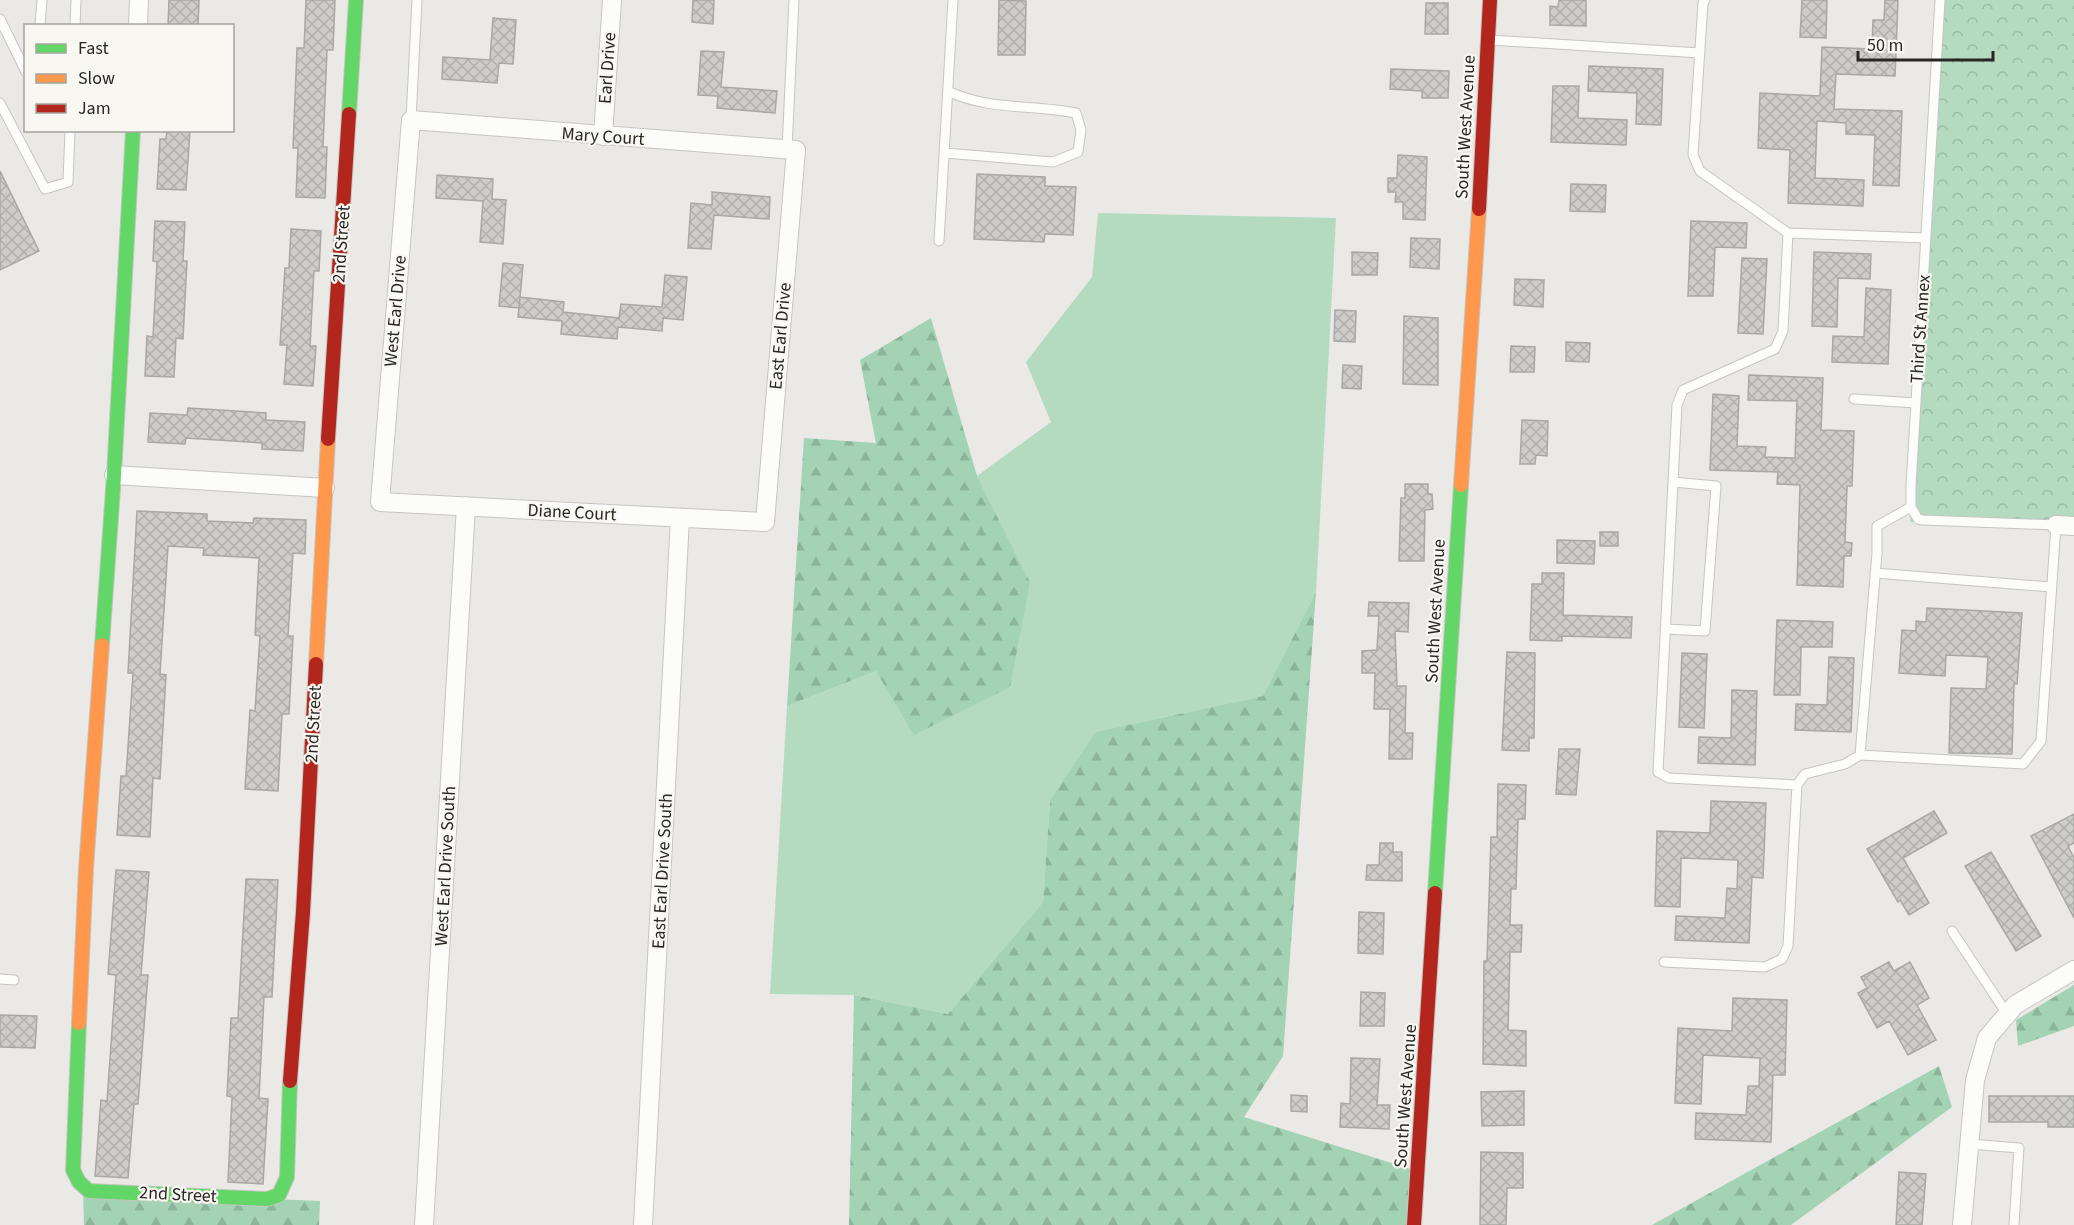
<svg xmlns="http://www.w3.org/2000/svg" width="2074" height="1225" font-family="'Source Sans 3',sans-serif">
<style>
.grass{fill:#b4dac0}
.forest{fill:url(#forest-firs)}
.park{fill:url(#park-crowns)}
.building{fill:url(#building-cross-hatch);stroke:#a8a8a5;stroke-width:1.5}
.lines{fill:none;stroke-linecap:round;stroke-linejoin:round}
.lane-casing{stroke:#c6c5c2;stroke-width:11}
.street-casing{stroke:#c6c5c2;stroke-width:20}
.fast-casing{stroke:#c6c5c2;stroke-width:16}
.slow-casing{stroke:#c6c5c2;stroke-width:16}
.jam-casing{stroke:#c6c5c2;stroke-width:16}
.lane{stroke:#fcfcfb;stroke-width:9}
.street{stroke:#fcfcfb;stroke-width:18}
.fast{stroke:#63d668;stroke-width:14}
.slow{stroke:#ff974d;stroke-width:14}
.jam{stroke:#b3261e;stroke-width:14}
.labels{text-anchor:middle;stroke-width:4.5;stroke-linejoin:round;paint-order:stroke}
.street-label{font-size:18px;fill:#272724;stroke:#f8f7f1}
</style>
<defs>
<pattern id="forest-firs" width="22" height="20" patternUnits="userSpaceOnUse" patternTransform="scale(1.5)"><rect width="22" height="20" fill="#a3d2b4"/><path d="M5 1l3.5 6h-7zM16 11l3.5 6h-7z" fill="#8cb49b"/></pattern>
<pattern id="park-crowns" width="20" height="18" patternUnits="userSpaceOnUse" patternTransform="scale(1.5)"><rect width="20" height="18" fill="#b4dac0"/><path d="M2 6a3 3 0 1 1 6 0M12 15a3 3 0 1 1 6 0" fill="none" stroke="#9bbba5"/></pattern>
<pattern id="building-cross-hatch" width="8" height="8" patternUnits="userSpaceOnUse" patternTransform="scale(1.5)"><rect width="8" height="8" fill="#cecdca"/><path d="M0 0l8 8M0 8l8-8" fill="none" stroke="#b1b0ad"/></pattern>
</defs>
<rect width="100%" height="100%" fill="#eae9e5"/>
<path class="grass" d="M1098,213L1336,218L1316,592L1263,696L1095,732L1050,800L1043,902L948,1014L854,995L770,994L787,706L876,671L1030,582L977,476L1051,422L1026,362L1092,277Z"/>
<path class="forest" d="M931,318L977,476L1030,582L1010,687L914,735L876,671L787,706L804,438L876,443L860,360Z
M1316,592L1283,1056L1244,1117L1417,1171L1414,1225H849L854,995L948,1014L1043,902L1050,800L1095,732L1263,696Z
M2074,985V1026L2018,1046L2016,1020Z
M1939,1066L1952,1107L1791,1225H1652Z
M83,1191L320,1201L319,1225H84Z"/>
<path class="park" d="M1941,0H2074V531L1910,522Z"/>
<path class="building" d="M169,0H199L198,26H168Z
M306,0H335L333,50H327L323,147H327L325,198L296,197L298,148H293L297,48H304Z
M693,0H714L713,24L692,22Z
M999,0L1026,1L1025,55H998Z
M1559,0H1586V26L1550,25V6L1558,7Z
M1802,0H1827L1826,38L1800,37Z
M1885,0H1898L1895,76L1836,74L1834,109L1902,111L1899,186L1873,185L1875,135L1846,134V123L1817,121L1815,178L1864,180L1863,206L1788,203L1790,150L1758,148L1760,93L1820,96L1822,47L1872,49L1873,20H1884Z
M1426,3H1448V34H1425Z
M493,18L516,20L513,64L499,63L497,83L442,79L443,57L490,60Z
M701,51L724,52L721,87L777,91L775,113L717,108L718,96L698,95Z
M1589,66L1663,69L1661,125L1636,124L1637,93L1588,91Z
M1391,69L1449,71L1448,98H1422V91L1390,89Z
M1553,86H1579L1578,118L1627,120L1626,145L1551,142Z
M167,130H190L186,190L157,189L160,139H166Z
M1398,155L1427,157L1425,220L1403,219V202H1395L1396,192H1388V178H1397Z
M0,171L39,251L0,270Z
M977,174L1045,177V186L1076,187L1073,235L1045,234L1044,242L974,239Z
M437,175L493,179L492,199L506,200L503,244L480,242L483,201L436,198Z
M1571,184L1606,185L1605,212L1570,211Z
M712,192L770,197L769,219L714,215L711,249L688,248L691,203L712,205Z
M155,221L185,222L183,261H187L183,339L176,338L174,377L145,376L147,336L153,337L157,262L153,261Z
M1691,221L1747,223L1746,248L1715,247L1713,296H1688Z
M291,229L321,231L319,271H314L310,346H316L313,386L284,384L287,345H280L285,268H289Z
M1411,238L1440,239L1439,269L1410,267Z
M1352,252L1378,253L1377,275H1352Z
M1814,252L1871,254L1870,279L1838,278L1837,327L1812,326Z
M1742,258L1767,259L1763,334L1738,333Z
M503,263L523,265L519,308L499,306Z
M665,275L687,277L683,320L663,318L662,331L618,327L617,339L561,334L562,321L518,317L520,297L564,302L563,312L619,318L621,304L662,307Z
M1515,279L1544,280L1543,307L1514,305Z
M1866,288L1891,290L1888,364L1832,362L1833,336L1864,337Z
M1335,310L1356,311L1355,342L1334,341Z
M1404,316L1438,318V385L1403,384Z
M1566,342L1590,343L1589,362L1566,361Z
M1511,346L1535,347L1534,372H1510Z
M1343,365L1362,366L1361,389L1342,388Z
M1749,375L1823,378L1821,430L1854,431L1852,486H1847L1845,542L1852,543L1851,556H1844L1843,587L1797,585L1800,485L1777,484L1778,472L1710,470L1713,394L1739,396L1737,446L1766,447L1765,457L1795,458L1797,401L1748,400Z
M188,408L266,413V420L305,422L303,451L262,449V443L186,438L185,444L148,442L150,413L187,415Z
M1522,420L1548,421L1547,456L1536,455L1535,464H1520Z
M1405,484H1428V494H1432L1433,509L1425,510L1424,561H1399L1401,498H1405Z
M137,511L207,514V521L253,523L254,518L306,520L305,554L293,553L288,636H293L289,714H282L278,791L245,789L250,710L255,711L260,636L255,635L259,558L203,555L204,548L168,546L160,674L166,675L160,779L153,778L150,837L117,835L121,776H126L133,673H128Z
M1600,532H1618V546H1600Z
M1557,540L1595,541L1594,564L1557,563Z
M1542,573H1564L1563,615L1632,617L1631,638L1562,636V641L1530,640L1532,584H1542Z
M1369,602L1409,603L1408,632L1395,631L1397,686H1406L1405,733H1413L1412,759H1389L1390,709H1374L1375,673H1362V651L1377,650L1379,616H1368Z
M1927,608L2022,613L2017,684H2014L2012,754L1949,753L1951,688L1986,689L1988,657L1946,655L1945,676L1899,673L1902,630L1916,631V621L1926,622Z
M1777,620L1833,622L1832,647H1801L1800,695H1774Z
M1507,652L1535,653L1534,738H1529V751L1502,750Z
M1682,653L1707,654L1704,728L1679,727Z
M1829,657L1854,658L1851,732L1795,730L1796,704L1827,705Z
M1732,690L1757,691L1755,765L1698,763L1699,737L1731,738Z
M1559,749H1580L1576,795L1556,794Z
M1498,784L1526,785L1525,819H1518L1516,889H1511L1510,925H1522L1521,952H1510L1508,1030L1526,1031V1066L1483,1064L1484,961H1487L1491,837H1497Z
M1711,801L1766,803L1763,878L1752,877L1749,943L1675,940L1676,916L1725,918L1727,888L1737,889L1738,860L1681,858L1680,907L1655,906L1657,831L1710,833Z
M1934,811L1947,833L1903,858L1929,903L1909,915L1900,900L1898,902L1867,849Z
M2074,814V843L2068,846L2074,858V918L2031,836Z
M1380,843H1393V852H1402V881L1366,880L1367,865H1379Z
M1991,852L2041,936L2016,951L1965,866Z
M116,870L149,872L141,975H148L138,1104H134L128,1178L95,1176L101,1100L107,1101L116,975L108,974Z
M246,879L278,880L272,997H264L259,1098L268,1099L263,1184L228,1182L232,1097L227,1096L231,1018H238Z
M1359,912L1384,913L1383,954L1358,953Z
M1889,962L1894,971L1910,962L1929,998L1917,1005L1936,1040L1908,1055L1889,1021L1877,1028L1858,993L1867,988L1861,977Z
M1361,992L1385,993L1384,1026H1360Z
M1733,998L1787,1000L1785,1075H1773L1771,1142L1695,1139L1696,1113L1746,1115L1748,1086H1759L1760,1058L1703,1055L1701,1104L1675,1103L1678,1028L1732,1031Z
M0,1015L37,1016L35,1048L0,1047Z
M1351,1058L1380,1059L1377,1105H1390L1389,1129L1340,1127L1341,1103L1350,1104Z
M1524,1091V1125L1482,1126L1481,1092Z
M1291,1095L1307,1096V1112L1291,1111Z
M1989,1096H2074V1127H2048V1122H1989Z
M1481,1152L1523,1153V1188H1507L1506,1225H1480Z
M1899,1172L1926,1174L1922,1225H1896Z"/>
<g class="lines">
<g class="lane-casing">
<path id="lane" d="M1705,0L1703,3L1693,155L1700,171L1788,233
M0,19L26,72
M40,26L42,0
M75,26L76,0
M1490,40L1700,53
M0,103L45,189L68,182L70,130
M411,120L417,0
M787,149L794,0
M945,153L1053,162L1078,152L1081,130L1076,113C1033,104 989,111 948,91
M939,241L953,0
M1854,399L1916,403
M1875,573L2051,587
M1665,629L1705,631L1716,486L1673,482
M1860,755L2023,764L2041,741L2056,525L1923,520L1918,519L1911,507V486L1940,0
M1797,785L1669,778L1658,772L1677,405L1683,390L1775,349L1783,331L1788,233L1926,238
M1952,931L2007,1014
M1664,962L1765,967L1782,959L1788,946L1797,785L1805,774L1845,764L1860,755L1877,553V526L1911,507
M0,979L14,980
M1970,1144L2019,1148L2014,1225"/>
</g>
<g class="street-casing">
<path id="street" d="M138,26L139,0
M411,120L796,150L765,522L380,502Z
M603,136L612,0
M114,475L325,488
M2056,525L2074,526
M424,1225L466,506
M643,1225L680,518
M1962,1225L1975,1080L1987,1038L2015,1005L2074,970"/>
</g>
<g class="fast-casing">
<path id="fast" d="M349,114L356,0
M102,645L114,475L133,130
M1435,893L1461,485
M79,1023L73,1170L79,1182L89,1191L267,1199L279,1195L287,1177L290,1081"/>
</g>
<g class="slow-casing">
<path id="slow" d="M1461,485L1479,209
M316,664L328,439
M79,1023L86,868L102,645"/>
</g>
<g class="jam-casing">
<path id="jam" d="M1479,209L1490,0
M328,439L349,114
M290,1081L303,912L316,664
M1414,1225L1435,893"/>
</g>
<use href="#lane" class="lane"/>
<use href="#street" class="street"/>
<use href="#fast" class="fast"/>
<use href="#slow" class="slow"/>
<use href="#jam" class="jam"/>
</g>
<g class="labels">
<g class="street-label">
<text transform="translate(607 68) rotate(-86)" y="6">Earl Drive</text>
<text transform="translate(1465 127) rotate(-87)" y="6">South West Avenue</text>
<text transform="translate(603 136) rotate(4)" y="6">Mary Court</text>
<text transform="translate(341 244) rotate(-86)" y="6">2nd Street</text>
<text transform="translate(395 311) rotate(-85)" y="6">West Earl Drive</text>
<text transform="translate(1920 329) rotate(-86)" y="6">Third St Annex</text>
<text transform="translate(780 336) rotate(-85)" y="6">East Earl Drive</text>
<text transform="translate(572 512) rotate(3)" y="6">Diane Court</text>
<text transform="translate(1435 611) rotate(-87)" y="6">South West Avenue</text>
<text transform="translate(313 724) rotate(-87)" y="6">2nd Street</text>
<text transform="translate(445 866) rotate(-87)" y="6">West Earl Drive South</text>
<text transform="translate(662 871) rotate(-87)" y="6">East Earl Drive South</text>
<text transform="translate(1405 1096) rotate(-86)" y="6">South West Avenue</text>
<text transform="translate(178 1194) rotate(3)" y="6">2nd Street</text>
</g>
</g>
<rect x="24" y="24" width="210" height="108" fill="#f8f7f1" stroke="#a4a49f" stroke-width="1.5"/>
<rect x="36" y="44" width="30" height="9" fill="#63d668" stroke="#a4a49f" stroke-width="1.5"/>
<text x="78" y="54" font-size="18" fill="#272724">Fast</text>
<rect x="36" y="74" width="30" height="9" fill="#ff974d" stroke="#a4a49f" stroke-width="1.5"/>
<text x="78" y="84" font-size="18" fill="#272724">Slow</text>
<rect x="36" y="104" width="30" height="9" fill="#b3261e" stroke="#a4a49f" stroke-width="1.5"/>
<text x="78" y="114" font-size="18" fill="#272724">Jam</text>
<path d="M1858 51v9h135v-9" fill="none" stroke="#272724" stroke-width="3"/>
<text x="1867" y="51" font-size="18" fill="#272724" stroke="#f8f7f1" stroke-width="4.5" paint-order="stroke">50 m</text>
</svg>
